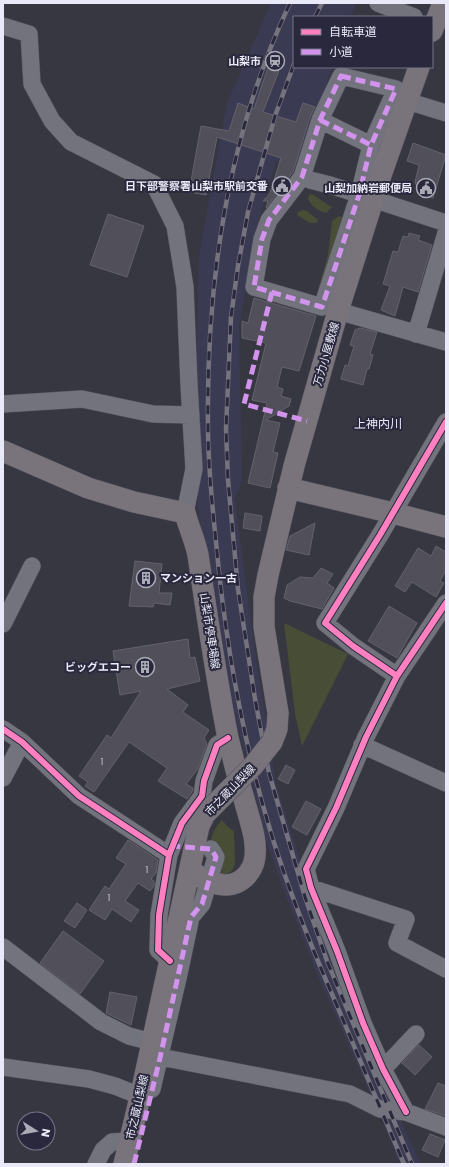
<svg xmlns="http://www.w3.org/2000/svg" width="449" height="1167" font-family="Poppins,'Noto Sans JP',sans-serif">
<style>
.built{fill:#3b3a53}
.green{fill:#484d35}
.building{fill:#51505a;stroke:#63626c}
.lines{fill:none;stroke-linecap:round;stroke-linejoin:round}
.minor-casing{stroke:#55545e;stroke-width:18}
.major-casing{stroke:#55545e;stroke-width:22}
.minor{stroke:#73737d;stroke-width:17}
.major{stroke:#79737c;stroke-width:21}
.rail-casing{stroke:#74737e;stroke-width:4.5}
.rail{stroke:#29283d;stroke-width:3;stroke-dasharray:9;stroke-linecap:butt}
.major-bridge-casing{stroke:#55545e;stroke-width:22;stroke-linecap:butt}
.major-bridge{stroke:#79737c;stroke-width:21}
.quiet{stroke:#d193ec;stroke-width:5;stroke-dasharray:10 5;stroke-linecap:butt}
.cycleway-casing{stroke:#29283d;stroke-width:8}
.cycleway{stroke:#ff80c0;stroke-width:6}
.labels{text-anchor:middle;stroke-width:4;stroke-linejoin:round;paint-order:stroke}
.number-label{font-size:9px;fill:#c3c3d0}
.poi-label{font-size:11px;font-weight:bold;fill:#e9e9f7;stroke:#29283d;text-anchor:end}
.street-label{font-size:11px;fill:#e9e9f7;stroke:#29283d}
.neighbourhood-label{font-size:12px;fill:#e9e9f7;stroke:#29283d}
</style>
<rect width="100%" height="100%" fill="#373742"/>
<path class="built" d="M271,3H356L350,17H294V67H332L301,168L276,161L259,219L239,327L242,480L235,499L254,645L276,784L308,885L388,1093L421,1164H400L379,1113L317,974L284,891L266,840L230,695L206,562L198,504L196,381L199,255L227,103Z"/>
<path class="green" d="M310,194C317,195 324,204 332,207L326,213C319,211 310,206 308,198Z
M303,210L307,211L318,220L316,223H310L297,215L298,212Z
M339,216L342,217L320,291L318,290L328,255L332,221Z
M284,623L348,654L302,746L295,713Z
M222,820L228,827L234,831L235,864L232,871L221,876L222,870L218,849L211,844C211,833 215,828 222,820Z"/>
<path class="building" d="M272,55L283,60L263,112L296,122L303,103L315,107L310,117L293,172L266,208L268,201H263L270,193L281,158L217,137L206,195L189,192L201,126L229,131L238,103L254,109Z
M413,143L446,155L433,198L420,194L415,182L419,165L407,161Z
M108,214L144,226L127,277L90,265Z
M409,233L420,236L418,240L432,245L418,292L403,287L395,316L381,310L390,286L383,284L393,251L398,252L403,236L408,237Z
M254,298L316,316L299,371L282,367L277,387L283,389L281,396L291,399L289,406L266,420L280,423L273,452L278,453L270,488L248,483L267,403L252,400L266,343L242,338V321L248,323Z
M360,328L377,332L370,354L373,355L369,369H367L363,385L341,379L345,365L348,366L354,346L350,345L355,330Z
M245,513L262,516L260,531L243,528Z
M315,523L309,555L286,550L290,536Z
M436,546L446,552V570L440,581L444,583L436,597L412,582L405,592L395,586L418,548L431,556Z
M135,561L162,564L159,593H172L170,605L154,603L153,607L129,606Z
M321,568L333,574L327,583L334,588L322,609L290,601L284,598L287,585L300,577L313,578Z
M389,606L417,623L397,658L368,641Z
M188,639L190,658L195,657L200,681L167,689L188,705L183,712L209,730L204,738L207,744L198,769L186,784L193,788L192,792L187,799L158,781L167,768L129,742L94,792L85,786L88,782L79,776L107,735L111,738L141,691L120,695L113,651Z
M286,765L295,770L288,784L278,779Z
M306,801L321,809L307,835L292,827Z
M128,840L158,860L156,873L151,879L154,881V886L150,891L138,883L125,901L139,910L131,922L112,909L105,920L89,910L105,886L109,889L126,864L116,858Z
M77,903L87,910L75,928L64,921Z
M63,931L104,961L80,994L40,963Z
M110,992L137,997L131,1025L106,1013Z
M419,1045L432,1057L415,1075L402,1063Z
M438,1083L446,1086V1116L425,1109Z
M430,1134L445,1140L438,1157L422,1150Z"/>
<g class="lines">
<g class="minor-casing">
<path id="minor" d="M378,3L414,17
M3,26L29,34L32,84L52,121L71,142L154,184L175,226L185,287L189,385L194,469L185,513
M341,76L396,89L371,145L359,195L322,307L254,287L262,239L269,220L302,177L320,120Z
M407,101L446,113
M320,120L371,145
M310,180L330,185L446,223
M338,311L446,342
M416,334L446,233
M3,404L82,399L153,414L191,415
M3,624L32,566
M397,676L353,646L325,623L380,535L446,422
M3,729L22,742L79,796L169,855
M362,745L446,783
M3,778L22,742
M311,888L406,919L397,943L446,969
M3,947L101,1022L129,1036L152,1042
M170,961L158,950L159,915L169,855L182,823L202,796L204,781L217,745L228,738
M150,1055L350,1094L380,1109L406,1112L446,1127
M3,1067L89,1079L115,1086L140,1096
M383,1069L416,1034
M152,1089L179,974L191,917L202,904L216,857L211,849
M406,1112L383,1069L363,1023L337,951L311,888L306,869L336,808L366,737L397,676L446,603
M96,1164L103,1150L112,1142L129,1141"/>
</g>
<g class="major-casing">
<path id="major" d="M432,31L443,3
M3,451L88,488L134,502L185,513C189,528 195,540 198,555C207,616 216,677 228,738C233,758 238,779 244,799C249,819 259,842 254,862C253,867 250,871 247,875C230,894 206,882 190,870
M288,488L393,513L446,527
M278,713L264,627V597L268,575L294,466L338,311L381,175L419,67
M124,1164L142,1089L199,826L205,814"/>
</g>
<use href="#minor" class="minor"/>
<use href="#major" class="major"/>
<g class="rail-casing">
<path id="rail" d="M290,3C227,137 206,281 208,427C208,465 212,504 216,542C225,640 242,738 271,833C289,892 313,951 338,1008C360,1060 382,1112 404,1164
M315,17L322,3
M294,64L275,116L248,212L238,266L231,317L226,429L228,480L238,589L255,699L269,773L305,897L327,961L412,1164"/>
</g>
<use href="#rail" class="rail"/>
<g class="major-bridge-casing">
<path id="major-bridge" d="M205,814L253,766L272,742L277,729L278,713"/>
</g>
<use href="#major-bridge" class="major-bridge"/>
<path class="quiet" d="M341,76L396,89L371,145L359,195L322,307L254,287L262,239L269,220L302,177L320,120Z
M320,120L371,145
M272,292L244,404L307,421
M134,1164L160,1058L191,917L202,904L216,857L211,849L172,846"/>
<g class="cycleway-casing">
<path id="cycleway" d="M397,676L353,646L325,623L380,535L446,422
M3,729L22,742L79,796L169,855
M170,961L158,950L159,915L169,855L182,823L202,796L204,781L217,745L228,738
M406,1112L383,1069L363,1023L337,951L311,888L306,869L336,808L366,737L397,676L446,603"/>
</g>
<use href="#cycleway" class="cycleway"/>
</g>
<defs>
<g id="station-ring" transform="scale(1)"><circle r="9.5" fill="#29283d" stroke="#ababb8" stroke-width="1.5"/><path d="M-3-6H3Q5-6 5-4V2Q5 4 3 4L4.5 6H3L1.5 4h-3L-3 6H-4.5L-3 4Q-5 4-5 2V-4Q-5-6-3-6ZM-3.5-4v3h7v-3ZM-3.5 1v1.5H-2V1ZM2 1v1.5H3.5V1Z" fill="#ababb8"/></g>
<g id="civic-ring" transform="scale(1)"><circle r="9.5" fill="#29283d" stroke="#ababb8" stroke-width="1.5"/><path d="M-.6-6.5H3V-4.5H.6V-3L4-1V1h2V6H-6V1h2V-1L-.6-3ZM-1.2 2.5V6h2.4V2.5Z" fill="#ababb8"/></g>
<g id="building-ring" transform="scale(1)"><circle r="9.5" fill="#29283d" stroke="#ababb8" stroke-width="1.5"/><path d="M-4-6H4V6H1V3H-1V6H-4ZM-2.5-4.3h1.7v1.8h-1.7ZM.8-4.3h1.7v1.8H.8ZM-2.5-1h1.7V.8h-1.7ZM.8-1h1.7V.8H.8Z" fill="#ababb8"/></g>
</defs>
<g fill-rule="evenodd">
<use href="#station-ring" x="275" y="61"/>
<use href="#civic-ring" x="282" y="186"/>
<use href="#civic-ring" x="426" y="188"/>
<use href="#building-ring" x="146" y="578"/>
<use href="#building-ring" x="145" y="667"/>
</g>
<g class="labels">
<g class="number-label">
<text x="102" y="765">1</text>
<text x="147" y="873">1</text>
<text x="109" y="901">1</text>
</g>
<g class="poi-label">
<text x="261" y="65">山梨市</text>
<text x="268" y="190">日下部警察署山梨市駅前交番</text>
<text x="412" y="192">山梨加納岩郵便局</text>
<text x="160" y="582" text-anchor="start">マンション一古</text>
<text x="131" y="671">ビッグエコー</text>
</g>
<g class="street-label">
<text transform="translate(326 354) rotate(-74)" y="4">万力小屋敷線</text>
<text transform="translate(210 631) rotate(81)" y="4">山梨市停車場線</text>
<text transform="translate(230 790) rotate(-46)" y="4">市之蔵山梨線</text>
<text transform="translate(137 1107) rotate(-77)" y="4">市之蔵山梨線</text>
</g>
<g class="neighbourhood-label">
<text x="378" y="428">上神内川</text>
</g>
</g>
<rect width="449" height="1167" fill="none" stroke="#e9e9f7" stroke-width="8"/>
<rect x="293" y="16" width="140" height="52" fill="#29283d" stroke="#767587"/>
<rect x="301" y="29" width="20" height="6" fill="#ff80c0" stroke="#767587"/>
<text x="329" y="36" font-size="12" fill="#e9e9f7">自転車道</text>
<rect x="301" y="49" width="20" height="6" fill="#d193ec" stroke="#767587"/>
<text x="329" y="56" font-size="12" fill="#e9e9f7">小道</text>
<g transform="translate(36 1131) rotate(101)"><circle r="19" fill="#29283d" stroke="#767587"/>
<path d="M0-3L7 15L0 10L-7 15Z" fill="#ababb8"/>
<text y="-6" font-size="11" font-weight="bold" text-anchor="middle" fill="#e9e9f7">N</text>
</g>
</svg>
